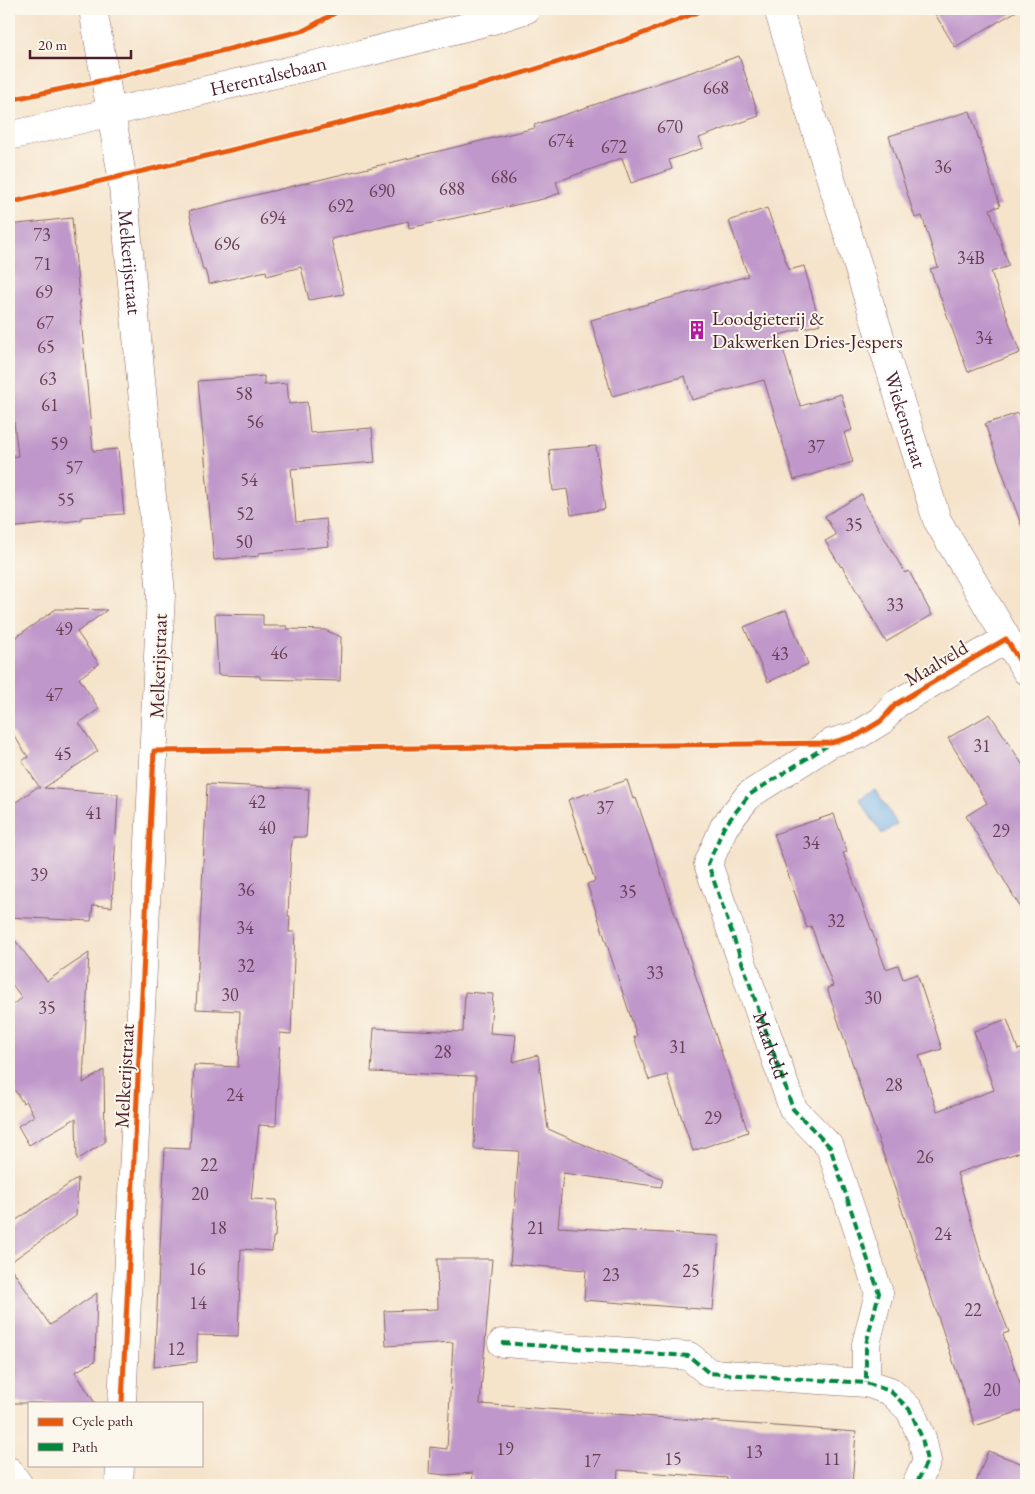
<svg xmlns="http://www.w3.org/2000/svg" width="1035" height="1494" font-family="'EB Garamond',serif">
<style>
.water{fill:#78b2e9;stroke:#61688a}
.building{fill:#bf97ca}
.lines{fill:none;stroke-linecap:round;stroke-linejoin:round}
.minor-casing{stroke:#866463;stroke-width:29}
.major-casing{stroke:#866463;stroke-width:29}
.minor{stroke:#fff;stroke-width:28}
.major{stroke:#fff;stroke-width:28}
.quiet{stroke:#00873e;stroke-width:4;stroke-dasharray:8 4;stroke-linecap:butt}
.cycleway-casing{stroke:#fbf7ec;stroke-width:8}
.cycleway{stroke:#e8590c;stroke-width:5}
.labels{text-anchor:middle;stroke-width:4;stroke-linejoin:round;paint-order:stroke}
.number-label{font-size:18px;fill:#673d53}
.street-label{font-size:20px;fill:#4a1f2b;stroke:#fbf7ec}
.poi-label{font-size:20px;fill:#4a1f2b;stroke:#fbf7ec;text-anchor:start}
</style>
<rect width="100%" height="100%" fill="#fbf7ec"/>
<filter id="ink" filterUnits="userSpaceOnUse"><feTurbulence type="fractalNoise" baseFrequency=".02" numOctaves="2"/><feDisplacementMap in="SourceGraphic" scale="10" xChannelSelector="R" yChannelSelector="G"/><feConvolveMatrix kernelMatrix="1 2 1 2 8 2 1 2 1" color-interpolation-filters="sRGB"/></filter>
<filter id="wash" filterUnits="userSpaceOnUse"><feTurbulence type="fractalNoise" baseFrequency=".0096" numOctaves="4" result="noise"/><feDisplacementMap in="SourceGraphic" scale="20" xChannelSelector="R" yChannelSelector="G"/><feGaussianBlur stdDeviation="1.12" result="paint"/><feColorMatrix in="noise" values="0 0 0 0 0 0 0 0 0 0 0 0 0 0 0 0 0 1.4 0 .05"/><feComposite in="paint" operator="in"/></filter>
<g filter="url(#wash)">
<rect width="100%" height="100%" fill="#f5e3ca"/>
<path class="water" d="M875,789L897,824L882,834L859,799Z"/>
<g id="blocks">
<path class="building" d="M932,9H1020L955,47Z
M739,56L759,116L699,138L703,148L669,160L672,169L631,183L622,158L556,182L560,193L543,199L409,228L408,221L331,239L344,294L309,300L301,267L267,276L266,271L209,284L205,270H203L189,211L535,128L534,125Z
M970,111L1000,206L990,209L1009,266L991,272L1020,353L968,372L930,269L938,267L922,216L915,218L889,136Z
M767,208L789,270L804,266L820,324L779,335L797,397L801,406L841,394L852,430L844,433L853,462L794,480L764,380L692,400L685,376L612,396L591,320L748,276L729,221Z
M72,218L93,451L118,449L124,514L81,517V520L9,528V457L18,456L9,379V225Z
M264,376V385L287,383L289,404L307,402L310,433L372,428L375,462L291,469L296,522L326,519L329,546L259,553V556L214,560L198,381Z
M1018,413L1026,436V530H1023L985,424Z
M596,446L605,509L571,515L567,489L553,491L549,450Z
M862,494L866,507L905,573L909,571L932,615L886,642L842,566L841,567L825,541L836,535L825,516Z
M56,609L107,610L77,632L99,664L79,678L99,709L79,723L98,751L44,788L118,794L112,907L93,905L91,921L9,917V807L36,788H40L22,761L28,757L9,728V642Z
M786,610L808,664L768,682L744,627Z
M215,614L263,615V626H287V629L325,630L341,637L340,681L260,679V676L218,675Z
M990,714L1026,770V917L966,816L987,803L948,738Z
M627,780L633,799L636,798L748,1132L693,1151L667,1075L649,1080L634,1037L637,1036L587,884L595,881L568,800Z
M207,784L309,789L306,837H293L291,848L288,916H290L289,932H295L291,1034L280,1033L276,1126L259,1125L251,1199L277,1200L275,1237H273L272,1251L241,1249L238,1336L197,1335V1362L154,1367L165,1148L190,1149L194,1065L238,1067L240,1011L196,1009Z
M834,814L847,852L843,853L886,969L898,965L903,979L917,974L942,1049L919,1056L937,1111L994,1090L974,1031L1007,1019L1018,1050L1026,1047V1150L957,1173L988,1278L1009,1332L1003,1334L1026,1401V1409L975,1426L827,988L833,986L811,926L807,928L774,834Z
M9,933L47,981L89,953L83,1083L104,1070L105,1142L77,1160L76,1118L29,1145L18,1126L34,1116L26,1101L23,1103L9,1081V1007L22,998L9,980Z
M465,992L493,994L490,1033L516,1035L513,1062L538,1055L548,1129L663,1179L661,1187L563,1173L558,1227L719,1236L713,1310L584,1300L586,1270L510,1264L519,1151L474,1149L476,1076L371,1072L374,1028L463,1032Z
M78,1178L76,1216L9,1263V1225Z
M437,1259H492L480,1404L856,1432L852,1485H727V1478L618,1470L617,1485L532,1481V1485H472L473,1473L445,1475L429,1473L430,1447L447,1449L453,1342L386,1346L384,1311L438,1309Z
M9,1265L50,1325L97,1293L95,1361L75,1372L95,1403H9Z
M988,1451L1026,1465V1485H975Z"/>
</g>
</g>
<g filter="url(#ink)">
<use href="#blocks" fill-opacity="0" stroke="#866463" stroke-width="1"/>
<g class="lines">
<g class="minor-casing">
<g id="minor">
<path id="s1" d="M93,9L122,176L161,594L122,1403"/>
<path id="s2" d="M778,9L937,520L1026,671"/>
<path d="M502,1343L689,1356L709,1373L866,1383L890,1391L910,1410L922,1438L927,1461L916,1485"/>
<path d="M866,1383V1344L879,1293L830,1147L793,1109L708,864L724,827L749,795L831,743L858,735L881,721L896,704L1006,639"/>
<path d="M9,1471L19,1485"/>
<path d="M119,1485L120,1465"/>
</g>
</g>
<g class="major-casing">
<g id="major">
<path id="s3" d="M9,136L361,54L493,20L527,9"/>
</g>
</g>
<use href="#minor" class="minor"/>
<use href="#major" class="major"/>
<g class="quiet">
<path id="s4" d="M828,745L749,795L724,827L708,864L793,1109L830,1147L879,1293L866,1344V1383"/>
<path d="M502,1343L689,1356L709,1373L866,1383L890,1391L910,1410L922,1438L927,1461L916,1485"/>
</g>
<g class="cycleway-casing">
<path id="cycleway" d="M9,100L105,80L305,30L342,9
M9,203C210,154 414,111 611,45C643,34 675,21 706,9
M122,1403L154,751L831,743L858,735L881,721L896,704L1006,639L1026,671"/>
</g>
<use href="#cycleway" class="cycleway"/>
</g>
</g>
<defs>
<g id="building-bare" transform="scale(1.5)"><path d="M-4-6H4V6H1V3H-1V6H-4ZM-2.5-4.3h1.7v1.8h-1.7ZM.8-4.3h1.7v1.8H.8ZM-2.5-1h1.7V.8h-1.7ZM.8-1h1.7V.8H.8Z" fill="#b5179e" stroke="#fbf7ec" stroke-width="2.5" paint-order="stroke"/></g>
</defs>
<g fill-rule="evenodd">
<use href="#building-bare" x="697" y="330"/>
</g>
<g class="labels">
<g class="number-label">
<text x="716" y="94">668</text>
<text x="670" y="133">670</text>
<text x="561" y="147">674</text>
<text x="614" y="153">672</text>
<text x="943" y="173">36</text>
<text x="504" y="183">686</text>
<text x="452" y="195">688</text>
<text x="382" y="197">690</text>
<text x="341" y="212">692</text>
<text x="273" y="224">694</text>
<text x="42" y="241">73</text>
<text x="227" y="250">696</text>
<text x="971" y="264">34B</text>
<text x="43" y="270">71</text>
<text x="44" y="298">69</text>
<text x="45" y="329">67</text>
<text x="984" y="344">34</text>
<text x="46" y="353">65</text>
<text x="48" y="385">63</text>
<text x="244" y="400">58</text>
<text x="50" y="411">61</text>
<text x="255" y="428">56</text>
<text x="59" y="450">59</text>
<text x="816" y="453">37</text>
<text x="74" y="474">57</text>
<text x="249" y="486">54</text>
<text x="66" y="506">55</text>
<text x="245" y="520">52</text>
<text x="854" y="531">35</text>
<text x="244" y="548">50</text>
<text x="895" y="611">33</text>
<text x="64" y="635">49</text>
<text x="279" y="659">46</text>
<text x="780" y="660">43</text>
<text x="54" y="701">47</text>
<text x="982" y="752">31</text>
<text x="63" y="760">45</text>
<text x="257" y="808">42</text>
<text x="605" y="814">37</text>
<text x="94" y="819">41</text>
<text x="267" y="834">40</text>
<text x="1001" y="837">29</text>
<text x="811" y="849">34</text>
<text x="39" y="881">39</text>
<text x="246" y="896">36</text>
<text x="628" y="898">35</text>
<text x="836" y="927">32</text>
<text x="245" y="934">34</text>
<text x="246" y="972">32</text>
<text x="655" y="979">33</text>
<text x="230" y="1001">30</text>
<text x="873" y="1004">30</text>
<text x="47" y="1014">35</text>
<text x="678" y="1053">31</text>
<text x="443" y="1058">28</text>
<text x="894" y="1091">28</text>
<text x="235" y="1101">24</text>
<text x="713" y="1124">29</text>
<text x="925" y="1163">26</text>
<text x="209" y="1171">22</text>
<text x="200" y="1200">20</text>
<text x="218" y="1234">18</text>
<text x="536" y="1234">21</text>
<text x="943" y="1240">24</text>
<text x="197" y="1275">16</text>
<text x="691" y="1277">25</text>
<text x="611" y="1281">23</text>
<text x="198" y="1309">14</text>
<text x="973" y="1316">22</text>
<text x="176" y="1355">12</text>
<text x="992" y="1396">20</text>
<text x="505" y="1455">19</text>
<text x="754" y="1458">13</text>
<text x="673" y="1465">15</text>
<text x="832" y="1465">11</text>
<text x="592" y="1467">17</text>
</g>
<g class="street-label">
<text dy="7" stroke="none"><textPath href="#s3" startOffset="266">Herentalsebaan</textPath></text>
<text dy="7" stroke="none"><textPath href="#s1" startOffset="256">Melkerijstraat</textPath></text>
<text dy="7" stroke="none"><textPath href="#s2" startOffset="430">Wiekenstraat</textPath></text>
<text transform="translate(936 663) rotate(-31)" y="7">Maalveld</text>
<text transform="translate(158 666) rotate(-88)" y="7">Melkerijstraat</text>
<text dy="7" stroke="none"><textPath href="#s4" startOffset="366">Maalveld</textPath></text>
<text transform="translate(124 1076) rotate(-87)" y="7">Melkerijstraat</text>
</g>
<g class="poi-label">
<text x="712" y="325">Loodgieterij &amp;<tspan x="712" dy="23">Dakwerken Dries-Jespers</tspan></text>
</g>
</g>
<rect width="1035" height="1494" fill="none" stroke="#fbf7ec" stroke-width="30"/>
<rect x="28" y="1402" width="175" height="65" fill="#fbf7ec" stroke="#b4a19f"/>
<rect x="38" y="1418" width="25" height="8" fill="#e8590c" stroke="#b4a19f"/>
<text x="72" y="1426" font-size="15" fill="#4a1f2b">Cycle path</text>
<rect x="38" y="1443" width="25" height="8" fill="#00873e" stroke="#b4a19f"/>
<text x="72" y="1452" font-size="15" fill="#4a1f2b">Path</text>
<path d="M30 50v8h101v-8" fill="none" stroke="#4a1f2b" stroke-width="2.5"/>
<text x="38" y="50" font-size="15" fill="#4a1f2b" stroke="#fbf7ec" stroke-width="4" paint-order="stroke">20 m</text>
</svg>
